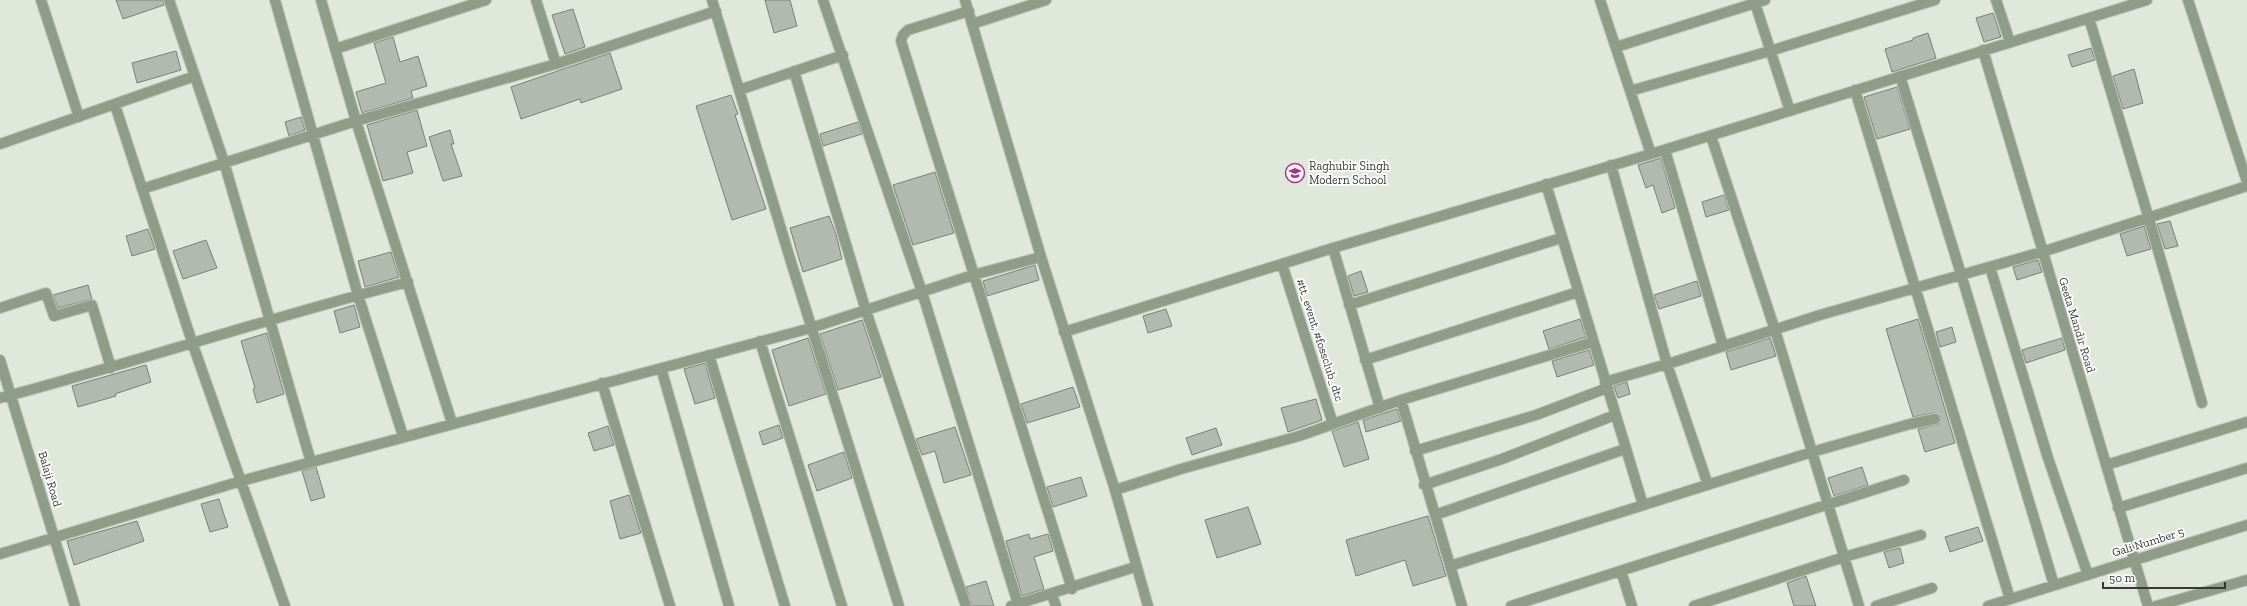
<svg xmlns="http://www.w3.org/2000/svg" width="2247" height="606" font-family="'Zilla Slab',serif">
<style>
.building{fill:#b2b9ae;stroke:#7a8176}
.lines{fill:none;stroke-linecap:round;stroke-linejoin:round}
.minor-casing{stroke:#bec4ba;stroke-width:12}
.tertiary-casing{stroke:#bec4ba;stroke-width:12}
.minor{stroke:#8f9c87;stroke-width:10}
.tertiary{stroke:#8f9c87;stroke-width:10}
.labels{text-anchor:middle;stroke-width:3.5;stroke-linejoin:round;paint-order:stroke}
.poi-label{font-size:12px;fill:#363934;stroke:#fff;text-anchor:start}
.street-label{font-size:12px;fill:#363934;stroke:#fff}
</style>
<rect width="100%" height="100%" fill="#e0e7db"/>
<path class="building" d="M116,0H163L164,5L123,19Z
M765,0H790L797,26L774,33Z
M573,9L585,47L565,54L552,15Z
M1993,13L2001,37L1984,42L1976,18Z
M1928,33L1936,58L1892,72L1885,49L1913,40V38Z
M393,37L400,62L418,56L427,86L411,91L413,98L362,113L356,92L386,83L374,43Z
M2091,48L2095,60L2072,67L2068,55Z
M176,51L181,70L137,83L132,63Z
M610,53L622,89L581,103L580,99L521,119L511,87Z
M2134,69L2143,103L2123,109L2113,76Z
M1897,87L1910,129L1877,139L1864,97Z
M731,95L738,114L735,115L766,209L732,220L696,106Z
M417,110L427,146L407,152L413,173L383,181L367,125Z
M301,117L305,130L289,136L285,122Z
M858,122L862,134L823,146L820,134Z
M450,130L454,144H451L462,176L443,181L429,137Z
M1661,158L1675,208L1662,213L1653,185L1646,188L1638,165Z
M935,172L954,233L913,245L893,185Z
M1724,195L1729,210L1706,217L1702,202Z
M829,216L836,234L842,259L803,272L790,228Z
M2170,221L2178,246L2165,249L2157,224Z
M2144,226L2151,249L2127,256L2120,234Z
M148,229L155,249L132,256L126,236Z
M206,240L217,268L183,279L173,251Z
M391,252L399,277L365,287L358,261Z
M2038,260L2042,272L2017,280L2013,267Z
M1035,265L1039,280L987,296L983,281Z
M1361,271L1368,292L1354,296L1348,276Z
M1697,281L1701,296L1659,309L1654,295Z
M88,285L92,299L58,308L53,295Z
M354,305L360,327L340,333L334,311Z
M1166,309L1172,326L1148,333L1143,316Z
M1580,319L1586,337L1549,349L1543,331Z
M1918,319L1955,443L1925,452L1918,429L1939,424L1941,417L1934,413L1913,417L1886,329Z
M862,320L881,377L838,390L820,334Z
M1952,327L1956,342L1940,347L1936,332Z
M267,333L284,394L257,403L253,389L255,388L241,341Z
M808,338L826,394L789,406L772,350Z
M1770,338L1776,356L1731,370L1726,352Z
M2062,338L2065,350L2026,363L2022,350Z
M1589,350L1594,365L1557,377L1552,361Z
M705,363L715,398L695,404L684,369Z
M146,365L151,382L115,394L116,396L78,407L72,386Z
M1627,382L1630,394L1618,398L1614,386Z
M1073,387L1080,407L1027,423L1021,404Z
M1316,399L1322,420L1288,432L1281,408Z
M1397,409L1401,421L1366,432L1363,420Z
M1358,422L1369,459L1344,467L1332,431Z
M779,425L783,438L763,445L759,432Z
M608,426L614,445L594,451L588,433Z
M955,427L971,475L944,483L935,451L922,455L916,439Z
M1216,428L1222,445L1192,455L1186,438Z
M844,452L852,478L817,491L808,465Z
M316,467L325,497L311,501L302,471Z
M1862,467L1868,485L1834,496L1828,478Z
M1081,477L1087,496L1053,507L1047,487Z
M629,495L641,533L620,539L610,501Z
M219,499L228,527L210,532L201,504Z
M1248,507L1261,544L1217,558L1205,520Z
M1428,516L1446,576L1413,586L1405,560L1356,576L1346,540Z
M137,521L144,541L74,565L67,541Z
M1978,527L1983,541L1950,552L1945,537Z
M1029,534L1030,539L1048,534L1053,551L1034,557L1044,589L1022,596L1006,541Z
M1900,548L1904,563L1889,568L1884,552Z
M1806,576L1816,606H1794L1787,583Z
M986,581L994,606H972L966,587Z"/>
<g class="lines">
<g class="minor-casing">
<path id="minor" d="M41,0L79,117
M169,0L224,162L311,462
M275,0L358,295L403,436
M321,0L356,121L452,423
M536,0L556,64L716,11
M712,0L791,262L899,606
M823,0L922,292L1018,604
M1600,0L1651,154
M1754,0L1790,111
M1996,0L2010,42
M2188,0L2247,182
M969,11L908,30L903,35L901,41L1072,589
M2089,18L2149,219L2202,403
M972,24L1046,0
M1616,47L1765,0
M335,49L486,0
M1983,50L2148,606
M794,71L866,311L966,606
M1900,76L1961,274L2054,585
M739,90L843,55
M1855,90L2010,599
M1630,91L1770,51L1935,0
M115,105L193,345L285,606
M1711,136L1775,330L1859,606
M0,144L195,76
M1665,150L1723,346
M1611,165L1667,364L1708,485
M1546,184L1643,505
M142,189L356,121L556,64
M1282,264L1333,424
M1990,267L2048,458L2088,575
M1349,305L1561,238
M0,308L46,293L54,316L92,305L111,368
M1064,332L1333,248
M760,341L842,606
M709,355L785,606
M0,360L75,606
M1365,360L1578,292
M661,368L729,606
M1605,382L1674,362L1820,315L2042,252L2247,186
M602,383L670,606
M0,398C137,362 271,317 408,282
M1401,400L1462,606
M1380,408L1333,248L1651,154L2147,0
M1415,451L1536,415L1607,388
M2106,465L2247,422
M1424,485L1502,459L1615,415
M1115,490L1181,469L1299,436L1401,400L1593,342
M2118,508L2247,468
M1435,515L1625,449
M0,554L241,481L811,328L973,275L1041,257
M1450,566L1812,452L1910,424L1935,419
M1621,571L1632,606
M1052,595L1056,606
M1011,606L1135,567
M1511,606L1904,480
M1694,606L1844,557L1921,535
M1876,606L1932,588
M1988,606L2247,525
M2156,606L2247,580"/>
</g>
<g class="tertiary-casing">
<path id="tertiary" d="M965,0L1041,257L1115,490L1148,606"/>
</g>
<use href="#minor" class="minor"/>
<use href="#tertiary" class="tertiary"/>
</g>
<defs>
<g id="school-ring" transform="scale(1)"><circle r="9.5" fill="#fff" stroke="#ad3387" stroke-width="1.5"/><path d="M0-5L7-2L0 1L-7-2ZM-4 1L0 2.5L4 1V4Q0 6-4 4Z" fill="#ad3387"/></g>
</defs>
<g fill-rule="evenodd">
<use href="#school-ring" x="1295" y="173"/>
</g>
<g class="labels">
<g class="poi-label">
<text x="1309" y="170">Raghubir Singh<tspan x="1309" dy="14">Modern School</tspan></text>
</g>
<g class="street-label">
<text transform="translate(2077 325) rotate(73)" y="4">Geeta Mandir Road</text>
<text transform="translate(1320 340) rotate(72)" y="4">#tt_event, #fossclub_dtc</text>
<text transform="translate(50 479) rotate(74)" y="4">Balaji Road</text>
<text transform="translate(2148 542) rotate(-17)" y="4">Gali Number 5</text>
</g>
</g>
<path d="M2103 582v6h122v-6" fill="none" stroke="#363934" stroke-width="2"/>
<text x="2109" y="582" font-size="12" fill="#363934" stroke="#ffffff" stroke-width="3" paint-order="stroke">50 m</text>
</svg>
